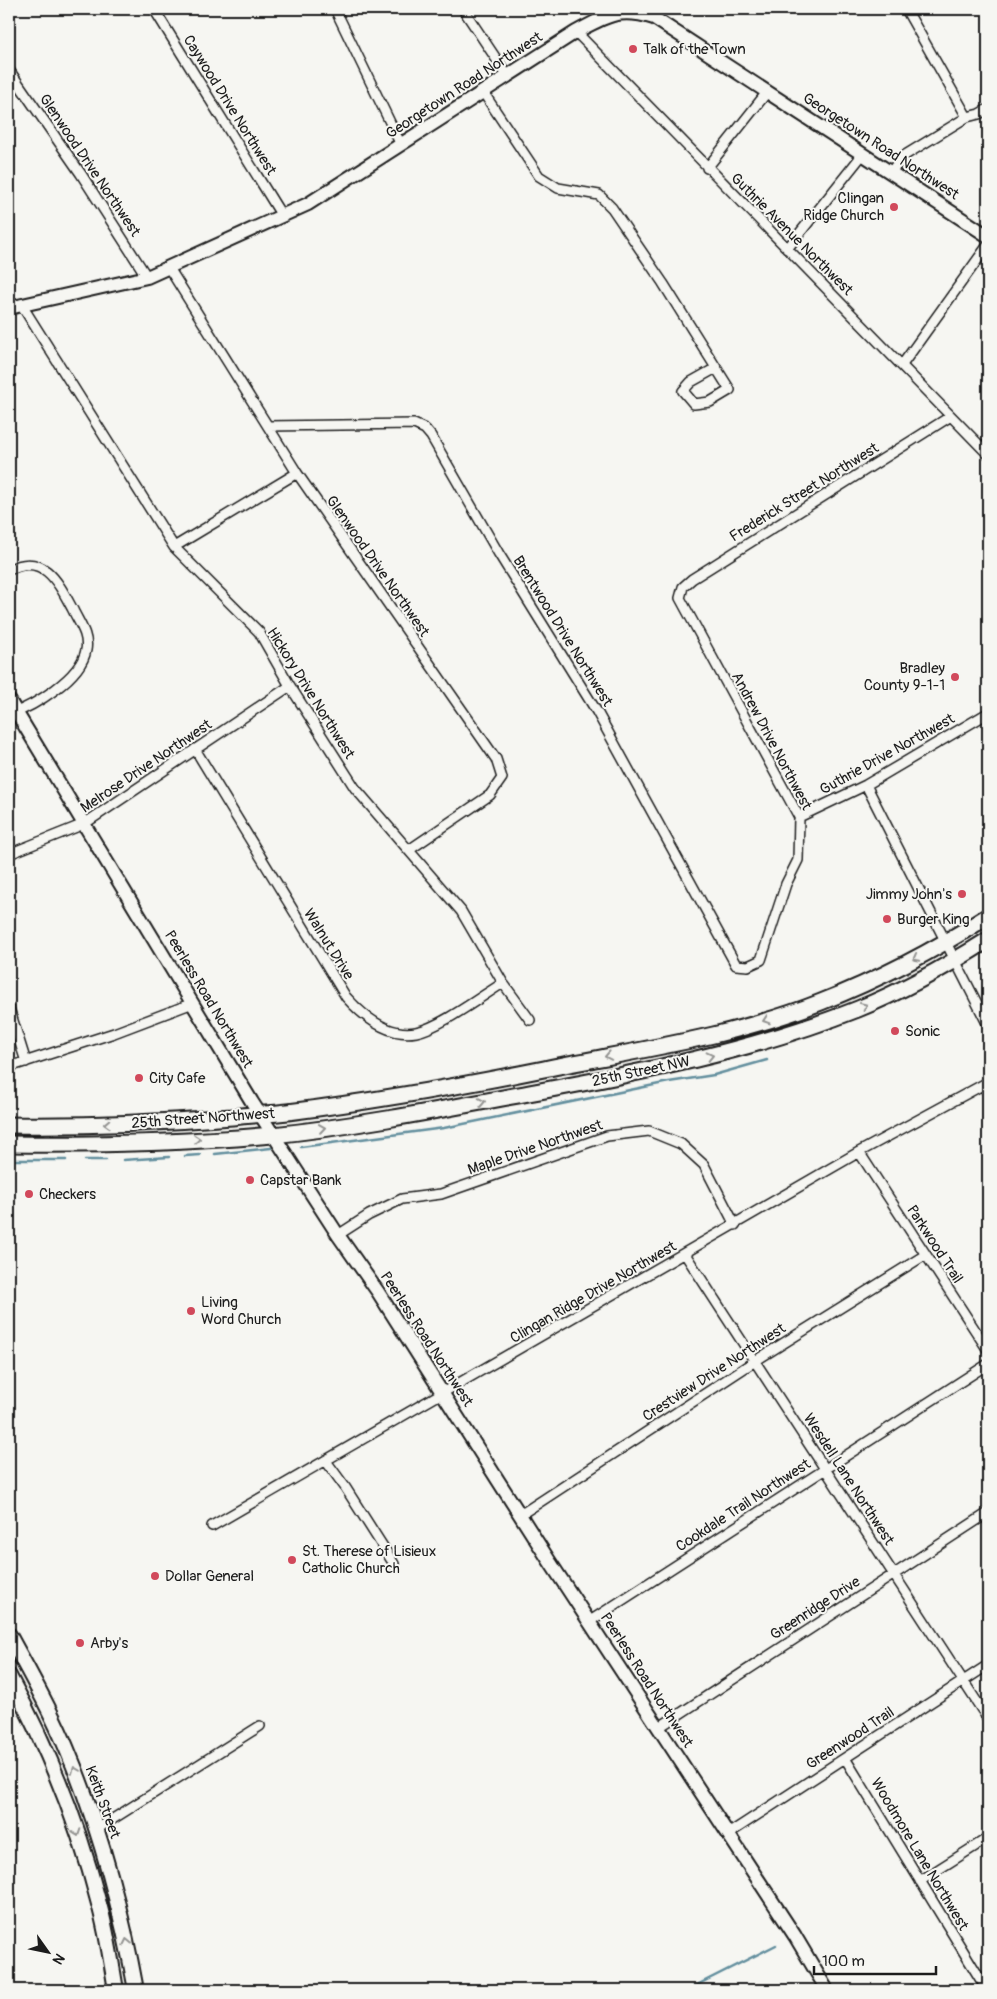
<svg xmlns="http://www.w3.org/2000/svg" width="997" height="1999" font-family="Pangolin,sans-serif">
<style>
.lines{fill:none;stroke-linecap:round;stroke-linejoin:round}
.stream{stroke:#638f9e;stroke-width:2.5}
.street-casing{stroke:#1c1c1c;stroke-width:12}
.secondary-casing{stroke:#1c1c1c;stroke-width:16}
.primary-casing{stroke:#1c1c1c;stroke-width:18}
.highway-casing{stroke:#1c1c1c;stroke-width:19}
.street{stroke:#f6f6f2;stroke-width:9}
.secondary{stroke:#f6f6f2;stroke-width:12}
.primary{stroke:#f6f6f2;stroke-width:14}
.highway{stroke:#f6f6f2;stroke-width:15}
.oneway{stroke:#949492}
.poi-dot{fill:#d1495b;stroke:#f6f6f2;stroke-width:2}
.labels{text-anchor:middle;stroke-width:4;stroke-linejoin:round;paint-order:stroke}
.poi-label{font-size:15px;fill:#1c1c1c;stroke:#f6f6f2;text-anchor:start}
.street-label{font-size:15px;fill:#1c1c1c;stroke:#f6f6f2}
</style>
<rect width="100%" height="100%" fill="#f6f6f2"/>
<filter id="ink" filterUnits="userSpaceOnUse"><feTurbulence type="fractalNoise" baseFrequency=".02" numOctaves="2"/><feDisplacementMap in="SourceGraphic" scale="10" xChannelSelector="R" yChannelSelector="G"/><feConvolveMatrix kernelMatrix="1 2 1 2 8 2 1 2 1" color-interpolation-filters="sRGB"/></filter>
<g filter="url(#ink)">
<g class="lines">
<path class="stream" d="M301,1147L444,1128L669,1082L714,1075L767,1060
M215,1154L271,1148
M185,1156L200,1155
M9,1160H66
M85,1160H106
M123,1160L169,1157
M687,1990L776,1945"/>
<g class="street-casing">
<path id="street" d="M154,9L282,216
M335,9L401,145
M463,9L507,75
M910,9L907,11L967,117
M576,32L988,454
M9,70L81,174L147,277
M483,92L539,176L558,188L599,195L612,208L663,283L730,390L710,402L694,404L683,391L691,382L716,368
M707,168L768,91
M891,172L902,157L967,117L979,114L988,109
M787,249L863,154
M169,268L297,473L496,759L502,778L490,795L409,850
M21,304L174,547L259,632L290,686L355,788L461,911L503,983L530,1020
M902,365L988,245
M268,426L414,424L425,429L431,436L499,554L597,712L736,965L748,966L761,960L786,884L798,860L799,817L680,598L683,587L692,579L951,416
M174,547L297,473
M9,570C44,551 59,584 73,610C79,623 89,635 86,650C81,678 34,706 9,715
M195,749L346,997C363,1016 388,1037 416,1032C439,1028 482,996 503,983
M866,785L988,1025
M799,817L866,785L988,713
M9,854L84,824L290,686
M9,1008L26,1062
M9,1067L114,1033L193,1003
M983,1085L988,1093
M859,1152L988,1350
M338,1235L369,1215L402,1199L441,1194L607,1136L649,1131L681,1144L704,1165L735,1225
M685,1254L988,1719
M326,1461L345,1487L394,1564
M520,1515L755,1361L925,1255
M212,1526L859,1152L988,1082
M590,1621L988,1364
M658,1728L988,1513
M845,1758L987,1990
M97,1829L260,1726
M728,1834L988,1665
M920,1881L988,1838"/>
</g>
<g class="secondary-casing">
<path id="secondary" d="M9,308L147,277L308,204L576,32C606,16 619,7 654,18L988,236
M9,700L252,1102L338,1235L378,1292L550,1562L795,1936L827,1990"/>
</g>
<g class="primary-casing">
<path id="primary" d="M9,1635C29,1672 50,1708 66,1747C99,1825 121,1907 136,1990
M9,1676C48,1748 79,1825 99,1904C107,1932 111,1961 116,1990"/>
</g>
<g class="highway-casing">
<path id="highway" d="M9,1125C84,1126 158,1123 232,1117C251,1115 270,1114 288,1112C374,1101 460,1086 544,1069C637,1050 733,1037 821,1002C880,979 935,950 988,916
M9,1144C97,1145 185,1143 273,1135C359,1126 444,1109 529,1093C640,1073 752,1051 858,1009C903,991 947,966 988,940"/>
</g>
<use href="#street" class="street"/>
<use href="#secondary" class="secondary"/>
<use href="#primary" class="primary"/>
<use href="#highway" class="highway"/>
</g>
<defs><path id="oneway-chevron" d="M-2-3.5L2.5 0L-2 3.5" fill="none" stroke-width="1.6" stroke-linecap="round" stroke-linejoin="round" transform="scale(1.25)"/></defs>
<g class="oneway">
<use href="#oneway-chevron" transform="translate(916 958) rotate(152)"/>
<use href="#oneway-chevron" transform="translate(864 1006) rotate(-25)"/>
<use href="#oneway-chevron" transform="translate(766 1020) rotate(162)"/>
<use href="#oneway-chevron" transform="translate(608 1056) rotate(169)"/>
<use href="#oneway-chevron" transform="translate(710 1056) rotate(-13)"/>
<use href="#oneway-chevron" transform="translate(482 1102) rotate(-11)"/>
<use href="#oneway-chevron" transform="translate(107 1124) rotate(178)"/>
<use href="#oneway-chevron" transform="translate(322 1128) rotate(-8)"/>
<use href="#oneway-chevron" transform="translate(197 1139) rotate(-4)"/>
<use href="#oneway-chevron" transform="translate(75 1770) rotate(-111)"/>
<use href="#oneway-chevron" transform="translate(77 1833) rotate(71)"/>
<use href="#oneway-chevron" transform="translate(127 1942) rotate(-102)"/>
</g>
</g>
<g class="poi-dot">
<circle cx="633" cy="49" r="5"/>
<circle cx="894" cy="207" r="5"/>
<circle cx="955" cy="677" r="5"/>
<circle cx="962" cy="894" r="5"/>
<circle cx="887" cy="919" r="5"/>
<circle cx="895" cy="1031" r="5"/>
<circle cx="139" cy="1078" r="5"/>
<circle cx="250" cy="1180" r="5"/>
<circle cx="29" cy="1194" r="5"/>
<circle cx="191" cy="1311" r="5"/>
<circle cx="292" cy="1560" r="5"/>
<circle cx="155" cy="1576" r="5"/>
<circle cx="80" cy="1643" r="5"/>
</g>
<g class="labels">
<g class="poi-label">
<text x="643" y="54">Talk of the Town</text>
<text x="884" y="203" text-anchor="end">Clingan<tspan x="884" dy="17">Ridge Church</tspan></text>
<text x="945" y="673" text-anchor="end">Bradley<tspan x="945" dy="17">County 9-1-1</tspan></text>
<text x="952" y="899" text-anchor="end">Jimmy John's</text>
<text x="897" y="924">Burger King</text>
<text x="905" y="1036">Sonic</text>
<text x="149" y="1083">City Cafe</text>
<text x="260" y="1185">Capstar Bank</text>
<text x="39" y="1199">Checkers</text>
<text x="201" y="1307">Living<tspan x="201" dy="17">Word Church</tspan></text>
<text x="302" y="1556">St. Therese of Lisieux<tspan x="302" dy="17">Catholic Church</tspan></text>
<text x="165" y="1581">Dollar General</text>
<text x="90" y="1648">Arby's</text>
</g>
<g class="street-label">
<text transform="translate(464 85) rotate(-33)" y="5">Georgetown Road Northwest</text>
<text transform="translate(230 105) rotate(58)" y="5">Caywood Drive Northwest</text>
<text transform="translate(881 146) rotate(33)" y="5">Georgetown Road Northwest</text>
<text transform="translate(90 165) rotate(56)" y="5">Glenwood Drive Northwest</text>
<text transform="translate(792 234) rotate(45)" y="5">Guthrie Avenue Northwest</text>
<text transform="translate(804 492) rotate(-32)" y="5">Frederick Street Northwest</text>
<text transform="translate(378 566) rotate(55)" y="5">Glenwood Drive Northwest</text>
<text transform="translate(563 631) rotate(58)" y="5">Brentwood Drive Northwest</text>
<text transform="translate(311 693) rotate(58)" y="5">Hickory Drive Northwest</text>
<text transform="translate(772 741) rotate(62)" y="5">Andrew Drive Northwest</text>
<text transform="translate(887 754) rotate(-29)" y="5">Guthrie Drive Northwest</text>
<text transform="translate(146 766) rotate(-34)" y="5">Melrose Drive Northwest</text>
<text transform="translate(329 944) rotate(58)" y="5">Walnut Drive</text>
<text transform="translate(209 999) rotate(59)" y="5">Peerless Road Northwest</text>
<text transform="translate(641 1071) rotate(-12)" y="5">25th Street NW</text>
<text transform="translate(203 1118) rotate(-4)" y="5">25th Street Northwest</text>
<text transform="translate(535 1147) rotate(-19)" y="5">Maple Drive Northwest</text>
<text transform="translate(935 1244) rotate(57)" y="5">Parkwood Trail</text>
<text transform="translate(593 1292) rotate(-30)" y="5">Clingan Ridge Drive Northwest</text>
<text transform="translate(427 1339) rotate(57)" y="5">Peerless Road Northwest</text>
<text transform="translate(714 1372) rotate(-33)" y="5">Crestview Drive Northwest</text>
<text transform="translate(849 1479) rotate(57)" y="5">Wesdell Lane Northwest</text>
<text transform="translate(743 1505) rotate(-33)" y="5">Cookdale Trail Northwest</text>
<text transform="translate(815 1608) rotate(-33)" y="5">Greenridge Drive</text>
<text transform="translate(647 1680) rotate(57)" y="5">Peerless Road Northwest</text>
<text transform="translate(850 1738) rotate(-33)" y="5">Greenwood Trail</text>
<text transform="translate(103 1802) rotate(70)" y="5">Keith Street</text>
<text transform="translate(920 1854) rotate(59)" y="5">Woodmore Lane Northwest</text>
</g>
</g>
<rect width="997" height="1999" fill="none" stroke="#f6f6f2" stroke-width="30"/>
<rect x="15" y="15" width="967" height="1969" fill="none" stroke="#1c1c1c" stroke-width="2" filter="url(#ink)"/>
<g transform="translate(48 1952) rotate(123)" stroke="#f6f6f2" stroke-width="4" paint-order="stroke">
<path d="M0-4L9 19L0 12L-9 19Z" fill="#1c1c1c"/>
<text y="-8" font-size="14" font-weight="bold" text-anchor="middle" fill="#1c1c1c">N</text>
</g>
<path d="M814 1966v8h122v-8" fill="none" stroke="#1c1c1c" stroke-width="2.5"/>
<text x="822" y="1966" font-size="15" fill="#1c1c1c" stroke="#f6f6f2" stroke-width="4" paint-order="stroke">100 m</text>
</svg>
